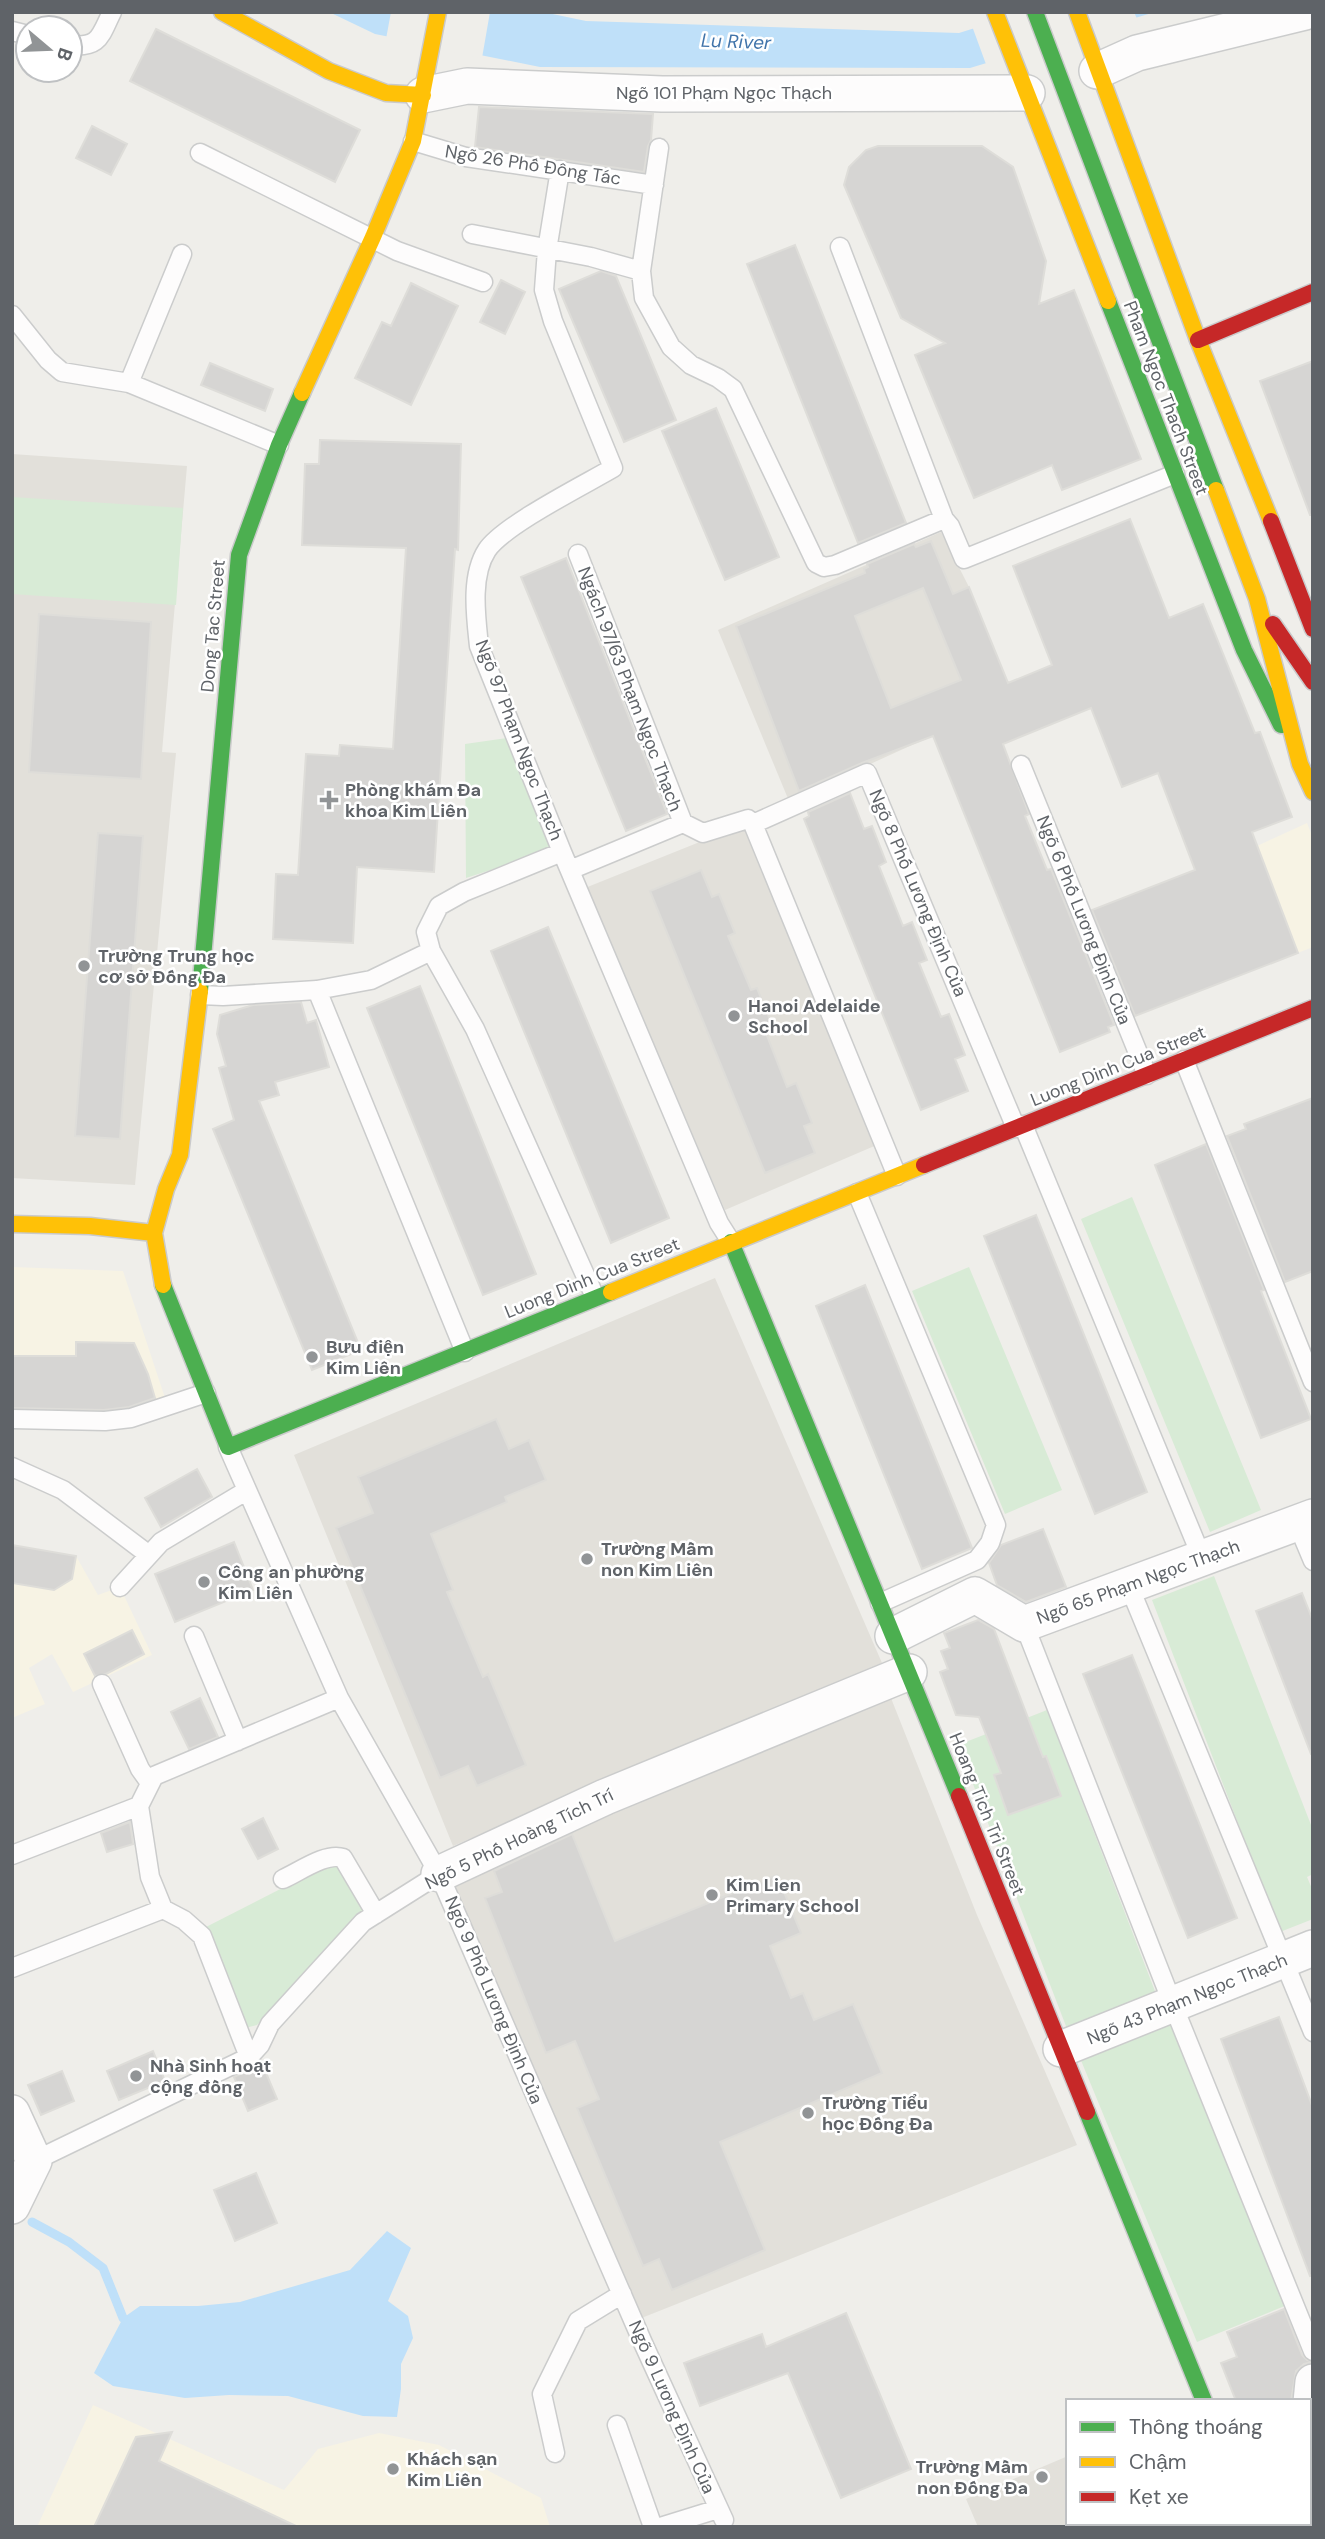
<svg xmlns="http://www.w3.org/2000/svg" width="1325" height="2539" font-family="'DM Sans',sans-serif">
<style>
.commercial{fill:#f7f3e4}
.education{fill:#e2e0da}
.green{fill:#d8ebd6}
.water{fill:#bfe0f9}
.pier{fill:#efeeea}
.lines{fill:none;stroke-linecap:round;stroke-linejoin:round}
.stream{stroke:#bfe0f9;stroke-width:9}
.building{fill:#d6d5d3;stroke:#deddd9;stroke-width:2;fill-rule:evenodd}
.lane-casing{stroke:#cbcccc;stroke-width:21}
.street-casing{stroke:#cbcccc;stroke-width:38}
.fast-casing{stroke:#cacacb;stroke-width:19}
.slow-casing{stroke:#cacacb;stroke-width:19}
.jam-casing{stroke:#cacacb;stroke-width:19}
.lane{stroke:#fdfcfc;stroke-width:18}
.street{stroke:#fdfcfc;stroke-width:35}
.fast{stroke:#4caf50;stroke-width:16}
.slow{stroke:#ffc107;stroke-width:16}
.jam{stroke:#c62828;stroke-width:16}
.poi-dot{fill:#919496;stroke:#fff;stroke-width:2.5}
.labels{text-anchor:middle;stroke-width:5;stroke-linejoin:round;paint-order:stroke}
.street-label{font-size:18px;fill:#5f6368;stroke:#fff}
.poi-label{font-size:18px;font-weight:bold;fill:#5f6368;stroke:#fff;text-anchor:start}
.water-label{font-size:19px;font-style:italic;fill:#4174aa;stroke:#fff}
</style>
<rect width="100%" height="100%" fill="#efeeea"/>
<path class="commercial" d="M1307,823L1313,838V947L1147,1012L1106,905L1257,846Z
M12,1267L123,1271L168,1407L131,1418L12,1419Z
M12,1545L76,1556L98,1595L120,1587L152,1655L73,1692L52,1654L29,1668L45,1704L12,1718Z
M93,2405L284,2490L318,2449L379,2433L439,2445L541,2498L550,2527H37Z"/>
<path class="education" d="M12,454L187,466L162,752L176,753L135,1185L12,1178Z
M941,532L969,587L1015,702L912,745L789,801L718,630Z
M747,823L879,1144L725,1210L585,888Z
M715,1278L882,1663L453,1846L294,1455Z
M887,1688L977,1915L1077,2145L639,2319L540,2082L446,1875Z
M1068,2456V2523H1228L1230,2527H978L966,2499Z"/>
<path class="green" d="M12,497L183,508L176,605L12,594Z
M507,738L552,850L466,878L465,744Z
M1132,1197L1261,1510L1210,1532L1081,1219Z
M969,1267L1062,1490L1005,1514L912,1291Z
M1214,1576L1313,1830V1874L1307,1877L1313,1891V1919L1280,1932L1152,1600Z
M1047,1710L1158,1999L1069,2034L958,1745Z
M337,1860L368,1911L257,2025L241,2029L206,1927Z
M1169,2020L1287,2305L1197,2342L1080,2058Z"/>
<path class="water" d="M329,12H543L586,21L959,33L1026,12H1155L970,68L540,67L375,34Z
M387,2231L411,2248L388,2301L408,2316L413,2338L401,2364V2389L397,2417L363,2416L288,2396L229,2395L185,2398L113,2386L94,2373L123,2318L140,2306H198L240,2302L350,2270Z"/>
<path class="pier" d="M391,12H490L482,58L386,39Z
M1015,12H1134L1138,21L987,67L972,26Z"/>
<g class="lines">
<path class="stream" d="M32,2222L69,2242L103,2268L123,2318"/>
</g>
<path class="building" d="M156,29L360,130L335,182L130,81Z
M479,107L653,114L651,140L648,146L644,172L475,147Z
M92,126L127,144L111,175L76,158Z
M878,146H982L1013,167L1046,261L1039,304L1074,290L1141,459L1062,490L1052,465L974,498L915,355L945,343L901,318L844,185L849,167L866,150Z
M795,245L906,523L858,543L747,264Z
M601,271L616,276L676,420L624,442L559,289Z
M501,280L525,292L505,334L480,322Z
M411,283L458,306L411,405L355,378L382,322L391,326Z
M1313,361V515H1310L1260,381Z
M210,363L273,389L265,411L201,385Z
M716,408L779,557L725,580L662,431Z
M320,440L461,444L458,550L455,549L434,872L357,867L353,943L273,939L276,874L298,875L306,754L339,756L340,745L393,749L406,548L302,545L305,464H319Z
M1130,519L1169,618L1203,604L1255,733L1260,732L1292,817L1252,832L1298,953L1135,1016L1092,910L1195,870L1158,773L1122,787L1091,708L1003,744L1029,814L1025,816L1047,870L1051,869L1114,1025L1108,1027L1110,1032L1060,1052L933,736L862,763L799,791L736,626L865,573L864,569L868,567L867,564L914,544L916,547L931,541L953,594L969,587L1008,683L1052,665L1013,566ZM923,588L961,680L891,708L855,616Z
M566,558L667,814L626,831L521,577Z
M39,614L151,622L141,779L29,772Z
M850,793L864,829L872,826L886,862L879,866L903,926L912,922L927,960L919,963L941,1017L949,1014L965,1055L955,1059L968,1091L921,1110L804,819L809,816L808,812Z
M98,833L143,836L120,1139L75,1136Z
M701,870L712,897L719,894L735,933L728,936L751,990L757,988L774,1030L766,1033L787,1087L796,1083L812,1123L804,1126L815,1153L765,1173L650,891Z
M548,927L669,1218L611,1243L491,951Z
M420,986L536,1274L483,1295L367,1008Z
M301,1002L307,1023L316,1020L329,1067L275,1082L279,1095L259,1101L361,1350L312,1370L213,1129L234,1120L219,1068L226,1066L217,1034L220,1015L253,1005Z
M1313,1098V1271L1285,1282L1227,1136L1246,1129L1244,1124Z
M1206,1144L1264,1290L1261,1291L1311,1419L1261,1438L1155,1165Z
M1036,1215L1147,1492L1095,1514L984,1236Z
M865,1285L972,1548L922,1569L816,1306Z
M76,1342L134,1343L148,1374L155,1398L129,1407L104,1410L12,1408V1356H76Z
M496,1419L509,1449L529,1440L546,1480L505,1497L507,1502L431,1534L453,1590L447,1592L483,1677L488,1674L526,1765L477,1786L468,1766L440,1778L336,1528L373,1513L358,1477Z
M197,1469L212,1497L161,1527L145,1498Z
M1043,1529L1066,1587L1026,1602L997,1585L989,1563L1001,1545Z
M234,1542L253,1590L175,1622L155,1574Z
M12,1545L76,1556L72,1579L54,1590L12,1583Z
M1302,1593L1313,1621V1754H1311L1256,1611Z
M978,1620L994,1629L1043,1757L1046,1756L1061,1796L1008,1815L994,1775L1001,1773L979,1717L956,1715L940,1672L948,1669L941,1651L950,1648L944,1633Z
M132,1630L144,1654L106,1674L95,1676L84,1654Z
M1132,1655L1237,1918L1188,1938L1083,1674Z
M200,1698L218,1737L189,1749L171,1712Z
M263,1818L278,1849L258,1859L242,1829Z
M130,1822L133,1844L107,1852L101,1833Z
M572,1834L615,1941L777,1875L801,1933L770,1946L791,1998L803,1993L814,2020L853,2004L882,2073L720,2142L765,2250L672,2290L659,2259L643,2266L577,2108L599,2099L575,2041L546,2053L485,1898L502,1892L494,1871Z
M1279,2017L1313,2108V2275L1310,2276L1221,2039Z
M153,2051L165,2081L119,2100L107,2071Z
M261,2061L277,2099L248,2111L234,2077L254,2067Z
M62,2071L74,2101L41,2115L28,2085Z
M256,2173L277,2223L235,2241L214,2190Z
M1284,2309L1302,2355L1307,2360L1313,2362L1304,2364L1296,2371L1291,2401H1236L1221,2363L1237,2357L1227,2332Z
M846,2313L911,2469L841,2498L788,2373L700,2406L684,2363L762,2334L766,2347Z
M172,2432L159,2461L298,2527H94L136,2437Z"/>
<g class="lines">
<g class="lane-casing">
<path id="lane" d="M12,31L28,35
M70,45C100,48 100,36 112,12
M413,141L466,157L654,185
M659,148L641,271L644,298L671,347L691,365L718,378L733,389L816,563L824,567L835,565L944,519L950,526L964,559L1175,474
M200,153L397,251L483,282
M560,170L547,250L544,290L553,321L613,468C584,485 504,525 487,550C470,576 476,617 479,646L562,852L719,1223L731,1242
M472,234L591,257L641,271
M840,247L944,519
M12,315L48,360L62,372L129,383L279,445
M129,383L182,254
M578,554L683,823
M1021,765L1147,1075
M753,824L867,773L1016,1128
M570,870L683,823L703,833L748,819L753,824L897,1176
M431,951L475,1029L595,1297
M317,990L465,1352
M200,995L223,996L317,990L371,980L431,951L426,932L439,906L464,892L562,852
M1184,1060L1313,1382
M1023,1125L1202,1558
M857,1193L996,1525L990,1543L977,1560L880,1603
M12,1419L105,1421L131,1418L206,1393
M228,1447L339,1698L439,1874L643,2343L724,2520
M12,1467L63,1490L149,1555
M1297,1523L1313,1561
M1129,1586L1313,2032
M120,1587L161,1542L246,1491
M1024,1624L1173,2005L1313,2351
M194,1636L238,1741
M102,1684L140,1769L150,1783
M12,1855L139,1806
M283,1879C299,1872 326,1852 343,1858L376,1914
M163,1909L150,1877L139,1806L154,1776L339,1698
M12,1968L163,1909L184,1920L202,1936L249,2057
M34,2161L249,2057L260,2045L270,2024L363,1922L439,1874
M617,2425L653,2527
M555,2453L542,2394L578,2321L622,2294
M660,2527L718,2509"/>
</g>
<g class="street-casing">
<path id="street" d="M1097,71L1137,53L1305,12
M423,95L467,86L662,94L1027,93
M893,1636L975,1595L1024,1624L1313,1517
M439,1874L605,1797L909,1672
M1061,2049L1313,1948
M12,2113L34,2161L12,2206
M1309,2422L1313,2382"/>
</g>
<g class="fast-casing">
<path id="fast" d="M1035,12L1216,490
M1108,301L1244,650L1281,725
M200,991L239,555L279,445L302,393
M731,1242L959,1796
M163,1285L228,1447L611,1292
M1087,2112L1204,2401
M1255,2523L1256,2527"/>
</g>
<g class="slow-casing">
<path id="slow" d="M222,12L329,71L386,93L423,95
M995,12L1108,301
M1077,12L1198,340L1271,521
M302,393L373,237L413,141L438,12
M1216,490L1257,599L1300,764L1313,792
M12,1224L90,1226L154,1233
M163,1285L154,1233L166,1189L180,1155L200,991
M611,1292L924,1165"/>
</g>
<g class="jam-casing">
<path id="jam" d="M1198,340L1313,292
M1271,521L1313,629
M1273,624L1313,682
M924,1165L1313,1008
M959,1796L1087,2112"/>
</g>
<use href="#lane" class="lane"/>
<use href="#street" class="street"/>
<use href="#fast" class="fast"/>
<use href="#slow" class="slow"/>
<use href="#jam" class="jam"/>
</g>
<g class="poi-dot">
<path d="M325.5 789.5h7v7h7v7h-7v7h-7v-7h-7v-7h7z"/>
<circle cx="84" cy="966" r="7"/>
<circle cx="734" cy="1016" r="7"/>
<circle cx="312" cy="1357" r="7"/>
<circle cx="587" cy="1559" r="7"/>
<circle cx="204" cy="1582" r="7"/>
<circle cx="712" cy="1895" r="7"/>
<circle cx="136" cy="2076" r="7"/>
<circle cx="808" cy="2113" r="7"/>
<circle cx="393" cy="2469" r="7"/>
<circle cx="1042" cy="2477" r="7"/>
</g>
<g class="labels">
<g class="street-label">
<text x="724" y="99">Ngõ 101 Phạm Ngọc Thạch</text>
<text transform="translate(533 165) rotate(9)" y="6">Ngõ 26 Phố Đông Tác</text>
<text transform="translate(1166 398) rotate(69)" y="6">Pham Ngoc Thach Street</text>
<text transform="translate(213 626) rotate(-85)" y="6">Dong Tac Street</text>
<text transform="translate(630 689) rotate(69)" y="6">Ngách 97/63 Phạm Ngọc Thạch</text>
<text transform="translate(519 740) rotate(69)" y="6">Ngõ 97 Phạm Ngọc Thạch</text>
<text transform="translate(918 893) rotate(67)" y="6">Ngõ 8 Phố Lương Định Của</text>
<text transform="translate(1084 920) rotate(68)" y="6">Ngõ 6 Phố Lương Định Của</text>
<text transform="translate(1118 1066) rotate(-22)" y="6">Luong Dinh Cua Street</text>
<text transform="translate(592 1278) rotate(-22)" y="6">Luong Dinh Cua Street</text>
<text transform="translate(1138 1582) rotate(-20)" y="6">Ngõ 65 Phạm Ngọc Thạch</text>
<text transform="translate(987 1814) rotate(68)" y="6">Hoang Tich Tri Street</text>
<text transform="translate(519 1839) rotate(-26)" y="6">Ngõ 5 Phố Hoàng Tích Trí</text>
<text transform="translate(1187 1999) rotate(-22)" y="6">Ngõ 43 Phạm Ngọc Thạch</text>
<text transform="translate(494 2000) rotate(67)" y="6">Ngõ 9 Phố Lương Định Của</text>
<text transform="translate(672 2407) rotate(66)" y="6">Ngõ 9 Lương Định Của</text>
</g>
<g class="poi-label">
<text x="345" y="796">Phòng khám Đa<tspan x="345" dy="21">khoa Kim Liên</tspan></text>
<text x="98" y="962">Trường Trung học<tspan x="98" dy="21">cơ sở Đống Đa</tspan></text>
<text x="748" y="1012">Hanoi Adelaide<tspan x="748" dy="21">School</tspan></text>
<text x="326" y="1353">Bưu điện<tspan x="326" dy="21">Kim Liên</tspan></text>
<text x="601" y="1555">Trường Mầm<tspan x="601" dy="21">non Kim Liên</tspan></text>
<text x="218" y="1578">Công an phường<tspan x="218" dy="21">Kim Liên</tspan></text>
<text x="726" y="1891">Kim Lien<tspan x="726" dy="21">Primary School</tspan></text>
<text x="150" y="2072">Nhà Sinh hoạt<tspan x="150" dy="21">cộng đồng</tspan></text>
<text x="822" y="2109">Trường Tiểu<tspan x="822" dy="21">học Đống Đa</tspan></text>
<text x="407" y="2465">Khách sạn<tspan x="407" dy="21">Kim Liên</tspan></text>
<text x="1028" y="2473" text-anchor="end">Trường Mầm<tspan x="1028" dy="21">non Đống Đa</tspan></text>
</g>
<g class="water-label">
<text transform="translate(736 41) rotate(2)" y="7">Lu River</text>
</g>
</g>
<rect width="1325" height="2539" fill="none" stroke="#5f6368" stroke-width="28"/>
<rect x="1066" y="2399" width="245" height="126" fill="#ffffff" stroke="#bfc1c3" stroke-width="2"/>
<rect x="1080" y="2422" width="35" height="10" fill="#4caf50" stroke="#bfc1c3" stroke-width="2"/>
<text x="1129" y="2434" font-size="21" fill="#5f6368">Thông thoáng</text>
<rect x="1080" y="2457" width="35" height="10" fill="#ffc107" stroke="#bfc1c3" stroke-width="2"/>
<text x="1129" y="2469" font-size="21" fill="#5f6368">Chậm</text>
<rect x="1080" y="2492" width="35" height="10" fill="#c62828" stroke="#bfc1c3" stroke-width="2"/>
<text x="1129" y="2504" font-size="21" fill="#5f6368">Kẹt xe</text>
<g transform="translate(49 49) rotate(109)"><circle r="33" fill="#ffffff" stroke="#bfc1c3" stroke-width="2"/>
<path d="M0-5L12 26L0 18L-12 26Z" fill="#919496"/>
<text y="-10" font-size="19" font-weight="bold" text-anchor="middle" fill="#5f6368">B</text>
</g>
</svg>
